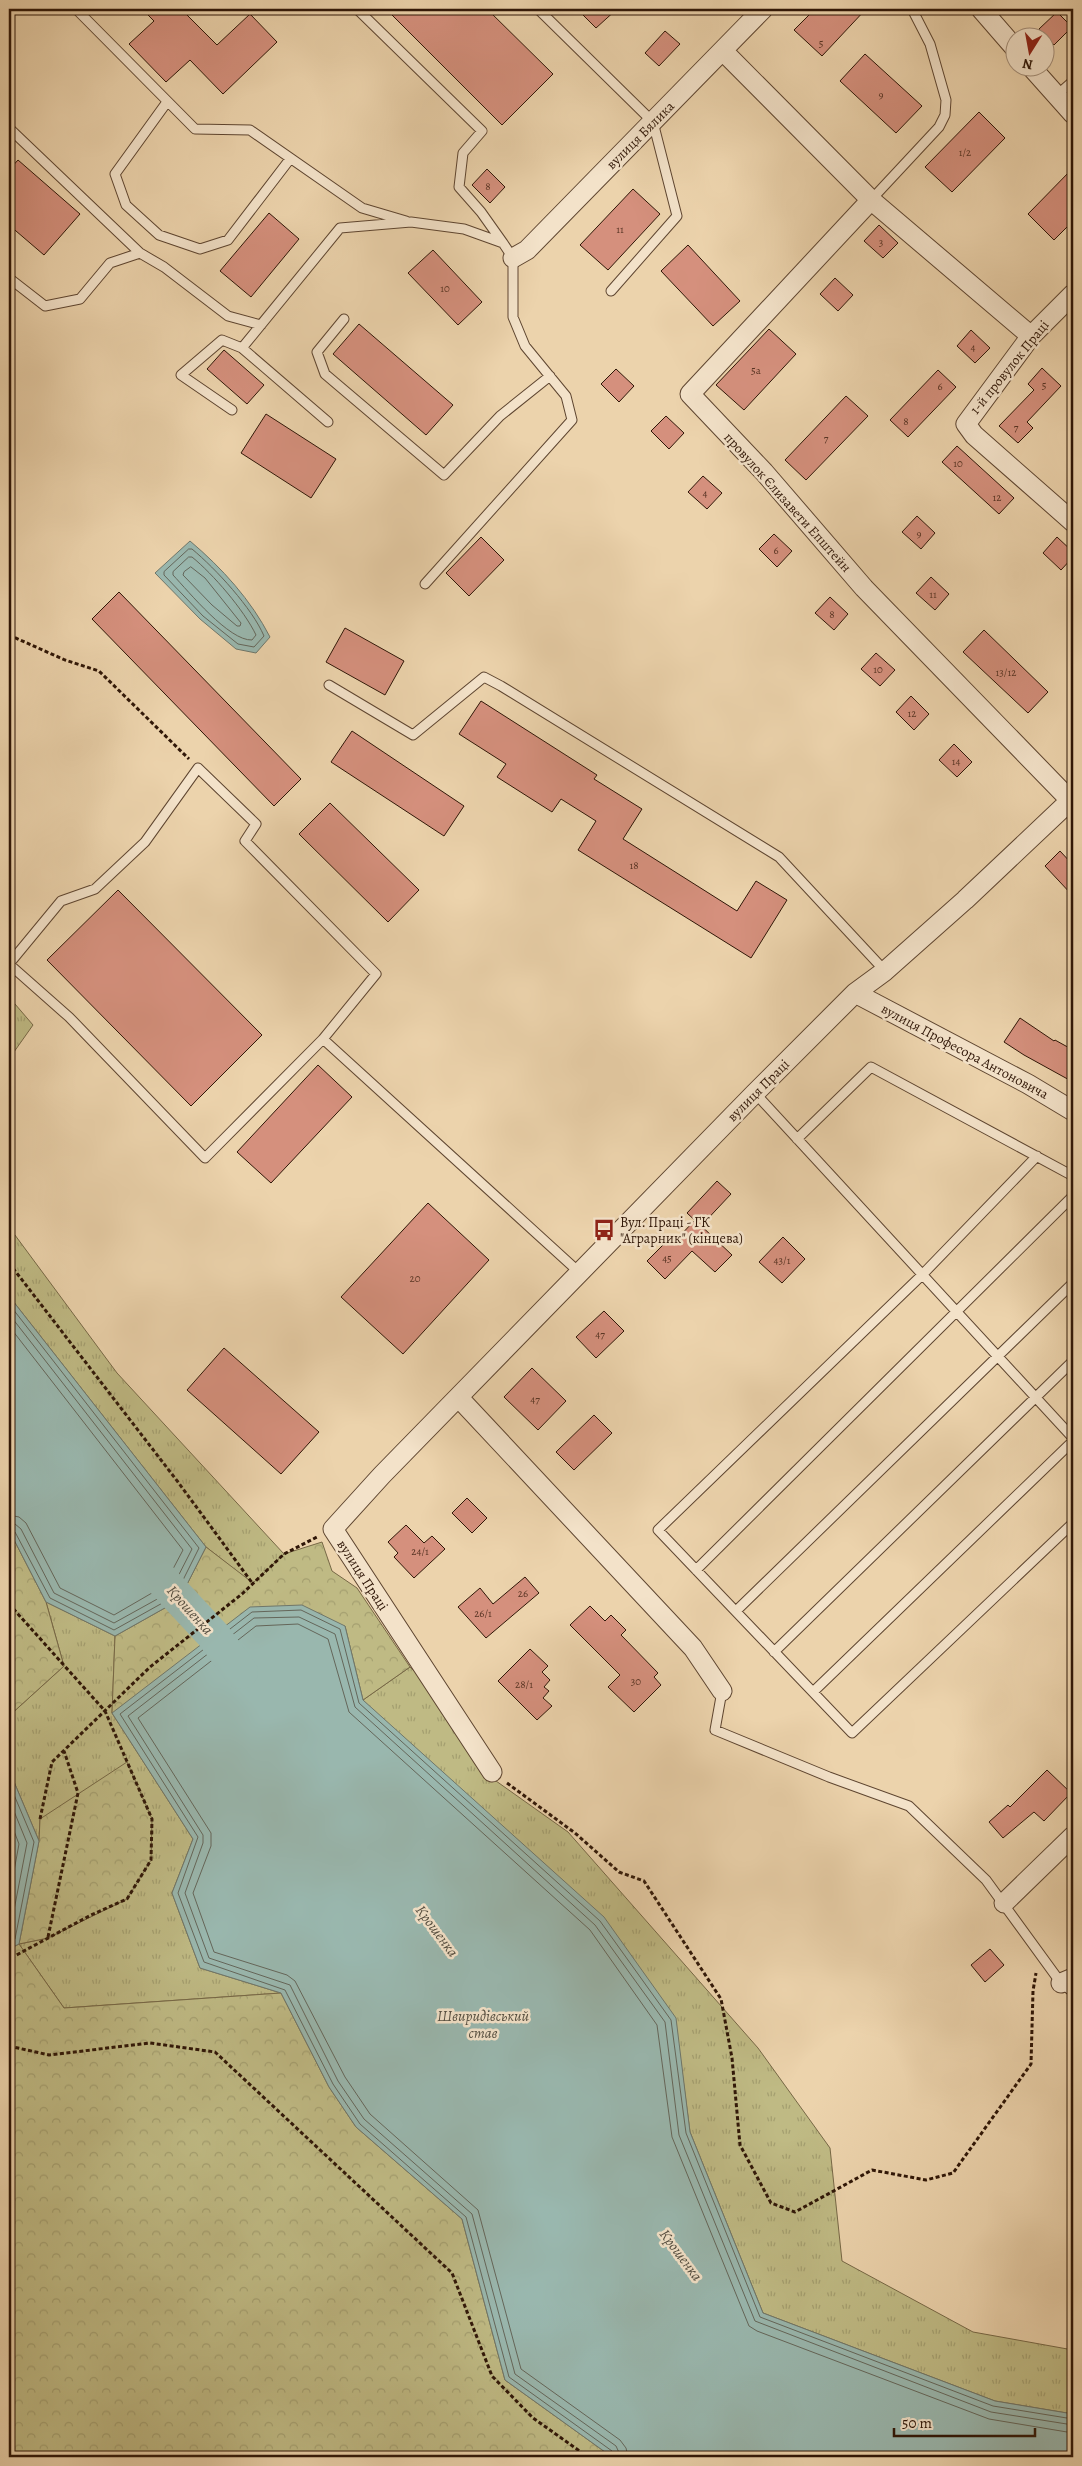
<svg xmlns="http://www.w3.org/2000/svg" width="1082" height="2466" font-family="Alegreya,serif">
<style>
.grass{fill:url(#grass-tufts);stroke:#776846}
.forest{fill:url(#forest-crowns);stroke:#776846}
.water{fill:#99b7ae;stroke:#6f776b}
.lines{fill:none;stroke-linecap:round;stroke-linejoin:round}
.shore{stroke:#64665a;stroke-width:1}
.river{stroke:#99b7ae;stroke-width:34}
.building{fill:#d5907d;stroke:#2f1607}
.service-casing{stroke:#5e4530;stroke-width:11}
.minor-casing{stroke:#5e4530;stroke-width:21}
.path{stroke:#2f1607;stroke-width:3;stroke-dasharray:4 2.5;stroke-linecap:butt}
.service{stroke:#f3e2c9;stroke-width:9}
.minor{stroke:#f3e2c9;stroke-width:19}
.labels{text-anchor:middle;stroke-width:5;stroke-linejoin:round;paint-order:stroke}
.number-label{font-size:11px;fill:#583424}
.street-label{font-size:14px;fill:#2f1607;stroke:#f3e2c9}
.poi-label{font-size:14px;fill:#2f1607;stroke:#f3e2c9;text-anchor:start}
.water-label{font-size:15px;font-style:italic;fill:#544e41;stroke:#f3e2c9}
</style>
<defs>
<pattern id="grass-tufts" width="24" height="20" patternUnits="userSpaceOnUse" patternTransform="scale(1.25)"><rect width="24" height="20" fill="#bfba84"/><path d="M3 7l-1-3M5 7V3M7 7l1-3M15 17l-1-3M17 17v-4M19 17l1-3" fill="none" stroke="#a49f70"/></pattern>
<pattern id="forest-crowns" width="20" height="18" patternUnits="userSpaceOnUse" patternTransform="scale(1.25)"><rect width="20" height="18" fill="#bfba84"/><path d="M2 6a3 3 0 1 1 6 0M12 15a3 3 0 1 1 6 0" fill="none" stroke="#a49f70"/></pattern>
</defs>
<rect width="100%" height="100%" fill="#ecd3ac"/>
<filter id="stains"><feTurbulence type="fractalNoise" baseFrequency=".004" numOctaves="4"/><feColorMatrix values="0 0 0 0 .2 0 0 0 0 .09 0 0 0 0 .02 0 0 0 .5 -.17"/></filter>
<radialGradient id="worn" r=".72"><stop offset=".6" stop-color="#630" stop-opacity="0"/><stop offset="1" stop-color="#630" stop-opacity=".3"/></radialGradient>
<path class="grass" d="M9,997L33,1025L9,1059Z
M9,1227L117,1373L284,1554L253,1584L206,1547L9,1296Z
M46,1602L115,1636L112,1713L193,1839L172,1893L200,1968L281,1993L64,2008L19,1944L48,1938L127,1899L40,1819L39,1841L9,1770V1716L64,1666Z
M410,1667L424,1680L489,1776L568,1832L758,2048L830,2148L842,2261L973,2332L1073,2350V2414L995,2401L763,2313L690,2132L675,2018L363,1700Z"/>
<path class="forest" d="M9,1530L46,1602L64,1666L9,1716Z
M322,1542L332,1571L357,1588L410,1667L363,1700L345,1626L112,1713L115,1636L179,1600L206,1547L253,1583L284,1554Z
M127,1762L152,1819L151,1860L127,1899L48,1938L19,1944L64,2008L281,1993L329,2087L356,2127L462,2219L505,2380L612,2457H9V1949L19,1944L39,1841L40,1819Z"/>
<path class="water" d="M190,541C222,568 251,600 270,637L256,653L236,649L200,619L155,573Z
M9,1296L206,1547L179,1600L115,1636L46,1602L9,1530Z
M302,1605L345,1626L363,1700L604,1917L676,2018L690,2132L763,2313L995,2401L1073,2414V2457H612L505,2380L462,2219L356,2127L329,2087L281,1993L200,1968L172,1893L193,1839L112,1713L250,1607Z
M9,1770L39,1841L19,1944L9,1949Z"/>
<g class="lines">
<path class="shore" d="M189,549H192C216,569 252,608 264,636L254,647L238,644L203,616L164,575V572Z
M189,557H192C213,574 244,610 256,635L252,640C229,641 189,592 173,575V572Z
M191,567L205,578L241,623L240,626H237L212,605L183,575L184,572Z
M9,1304L199,1548L175,1596L114,1630L50,1598L15,1532L9,1529
M9,1314L192,1549L170,1592L114,1623L54,1593L21,1529L15,1524L9,1522
M9,1326L183,1550L164,1586L114,1615L60,1588L26,1523L19,1517L9,1515
M9,1783L34,1842L15,1939L9,1943
M9,1799L27,1843L9,1936
M9,1818L19,1844L9,1898
M614,2457L612,2451L509,2377L466,2217L360,2124L333,2084L285,1990L204,1962L178,1893L198,1837L120,1714L252,1612L301,1610L340,1629L359,1703L600,1921L671,2020L686,2133L760,2317L993,2406L1073,2419
M621,2457L616,2446L515,2374L472,2214L364,2119L338,2081L290,1985L209,1958L185,1893L203,1843V1835L128,1716L254,1618L299,1617L335,1634L355,1707L595,1925L665,2022L679,2135L755,2321L991,2412L1073,2425
M628,2457L626,2448L620,2440L521,2369L478,2210L370,2114L345,2077L295,1981L287,1975L214,1952L193,1893L211,1846V1833L138,1718L256,1626L298,1624L328,1639L349,1712L590,1930L657,2025L672,2137L749,2326L757,2331L989,2419L1073,2433"/>
<path class="river" d="M148,1565L213,1635L241,1672"/>
</g>
<path class="building" d="M142,9H181L217,45L250,14L277,42L223,94L190,60L166,82L129,44L154,21Z
M386,9H487L553,74L502,125Z
M577,9H617L596,28Z
M815,9H866L822,56L794,30Z
M1057,12L1072,27L1054,45L1039,29Z
M665,31L680,44L659,66L645,53Z
M865,54L922,106L896,133L840,81Z
M979,112L1005,138L952,192L925,167Z
M18,160L80,214L44,255L9,225V170Z
M1073,168V221L1054,240L1028,214Z
M487,169L505,187L490,203L472,185Z
M633,189L660,214L608,270L580,245Z
M269,213L299,239L251,297L220,271Z
M879,225L898,243L883,258L864,241Z
M688,245L740,301L713,326L661,271Z
M433,250L482,302L458,325L408,273Z
M835,278L853,295L838,311L820,294Z
M359,324L453,405L426,435L333,354Z
M769,329L796,354L744,410L716,385Z
M971,330L990,348L975,363L957,346Z
M224,350L264,385L247,404L207,369Z
M1042,368L1061,386L1027,422L1033,428L1018,443L999,426L1034,390L1028,384Z
M616,369L634,386L619,402L601,384Z
M938,370L956,387L908,437L890,420Z
M846,396L868,416L806,480L785,460Z
M266,414L336,459L311,498L241,453Z
M666,416L684,433L669,449L651,431Z
M957,446L1014,498L999,514L942,462Z
M703,476L722,493L707,509L688,492Z
M917,516L935,533L921,549L902,532Z
M774,534L792,551L777,567L759,549Z
M481,537L504,560L469,596L446,573Z
M1057,537L1073,552V557L1061,570L1043,553Z
M931,577L949,594L935,610L916,593Z
M119,592L301,779L274,806L92,619Z
M830,597L848,614L834,630L815,613Z
M345,628L404,661L385,695L326,662Z
M984,630L1048,692L1028,713L963,652Z
M876,653L895,670L880,686L861,669Z
M911,696L929,714L914,730L896,712Z
M481,701L597,775L594,779L642,809L623,839L737,911L756,881L787,900L751,958L578,850L596,821L561,799L552,812L497,777L506,764L459,734Z
M352,731L464,806L444,836L331,762Z
M954,744L972,762L957,777L939,760Z
M330,803L419,890L388,922L299,834Z
M1060,851L1073,865V896L1045,866Z
M118,890L262,1035L191,1106L47,960Z
M1020,1018L1054,1041L1055,1040L1073,1050V1082L1024,1055L1004,1042Z
M318,1065L352,1097L271,1183L237,1152Z
M717,1181L731,1194L701,1226L687,1213Z
M428,1203L489,1260L403,1354L341,1297Z
M695,1220L732,1255L715,1272L692,1251L665,1279L647,1261L670,1238L674,1242Z
M783,1237L805,1259L782,1283L759,1262Z
M604,1311L624,1331L596,1358L576,1337Z
M224,1348L319,1432L281,1474L187,1390Z
M532,1368L566,1401L538,1430L504,1397Z
M594,1415L612,1433L574,1470L556,1452Z
M467,1498L487,1518L472,1533L452,1513Z
M406,1525L424,1543L432,1536L445,1549L414,1578L394,1557L398,1553L388,1542Z
M525,1577L539,1593L486,1638L458,1607L480,1588L493,1604Z
M590,1606L605,1621L611,1615L626,1630L621,1635L658,1673L654,1677L661,1685L634,1712L608,1687L620,1675L570,1625Z
M530,1649L548,1666L542,1672L550,1680L544,1687L549,1691L543,1698L552,1706L537,1720L498,1681Z
M1047,1770L1071,1793L1044,1821L1034,1812L1003,1838L989,1822L1008,1805L1010,1807Z
M990,1949L1004,1965L985,1982L971,1965Z"/>
<g class="lines">
<g class="service-casing">
<path id="service" d="M76,9L195,129L250,130L362,208L406,221
M357,9L482,131L463,153L459,187L481,212L503,243
M538,9L653,122L677,216L611,291
M1056,96L1073,81
M167,102L115,174L126,205L159,235L200,249L228,240L290,159
M9,128L140,253
M871,200L939,127L945,115L946,100L930,44L912,9
M9,278L45,306L80,299L110,263L140,253L164,267L228,316L261,325
M344,319L317,352L325,374L444,475L500,416L550,376
M232,410L181,375L222,340L242,348
M328,422L242,348L340,228L411,222L464,229L503,243L513,258V317L525,346L566,396L572,420L425,584
M329,685L413,735L484,677L501,686L779,857L885,971
M9,964L69,1017L205,1158L323,1039L580,1273
M9,964L61,901L95,889L145,842L198,768L256,824L245,841L376,974L323,1039
M755,1093L1073,1438
M797,1139L871,1067L1073,1176
M1037,1156L922,1275L658,1530L852,1733L1073,1523
M696,1570L1073,1196
M736,1611L1073,1283
M774,1652L1073,1361
M722,1691L715,1730L829,1777L909,1806L986,1880L1061,1983L1073,1992
M813,1692L1073,1441"/>
</g>
<g class="minor-casing">
<path id="minor" d="M981,9L1014,47
M723,51L871,200L1031,336
M1032,68L1073,114
M871,200L690,394L764,472L864,588L1070,800
M513,258L527,250L763,9
M1073,294L1031,336L966,424L974,435L1073,522
M855,993L1028,1084L1073,1111
M459,1398L693,1648L722,1691
M492,1772L333,1529L382,1475L755,1093L855,993L885,971L965,900L1073,798
M1004,1903L1073,1836
M1061,1983L1073,1978"/>
</g>
<path class="path" d="M9,635L65,660L99,671L189,759
M9,1263L178,1482L253,1584
M9,1604L105,1711L152,1819L151,1860L127,1899L91,1915L9,1959
M507,1783L575,1833L619,1872L644,1881L721,1999L732,2058L740,2145L771,2203L795,2212L872,2170L926,2180L953,2173L1031,2064L1033,1991L1036,1973
M40,1819L52,1762L150,1667L242,1594L284,1554L317,1537
M48,1937L78,1793L64,1751
M9,2046L49,2055L150,2043L215,2052L452,2273L492,2376L533,2418L588,2457"/>
<use href="#service" class="service"/>
<use href="#minor" class="minor"/>
</g>
<defs>
<g id="bus-bare" transform="scale(1.725)"><path d="M-5-6H5V4H4V6H2V4H-2V6H-4V4H-5ZM-3.5-4V0h7V-4ZM-3.5 1.2v1.5H-2V1.2ZM2 1.2v1.5H3.5V1.2Z" fill="#8f2418" stroke="#f3e2c9" stroke-width="2.5" paint-order="stroke"/></g>
</defs>
<g fill-rule="evenodd">
<use href="#bus-bare" x="604" y="1230"/>
</g>
<g class="labels">
<g class="number-label">
<text x="821" y="47">5</text>
<text x="881" y="98">9</text>
<text x="965" y="156">1/2</text>
<text x="488" y="190">8</text>
<text x="620" y="233">11</text>
<text x="881" y="246">3</text>
<text x="445" y="292">10</text>
<text x="973" y="351">4</text>
<text x="756" y="374">5а</text>
<text x="1044" y="389">5</text>
<text x="940" y="390">6</text>
<text x="906" y="425">8</text>
<text x="1016" y="431">7</text>
<text x="826" y="442">7</text>
<text x="958" y="467">10</text>
<text x="705" y="497">4</text>
<text x="997" y="501">12</text>
<text x="919" y="537">9</text>
<text x="776" y="554">6</text>
<text x="933" y="598">11</text>
<text x="832" y="618">8</text>
<text x="878" y="673">10</text>
<text x="1006" y="676">13/12</text>
<text x="912" y="717">12</text>
<text x="956" y="765">14</text>
<text x="634" y="869">18</text>
<text x="667" y="1262">45</text>
<text x="782" y="1264">43/1</text>
<text x="415" y="1282">20</text>
<text x="600" y="1338">47</text>
<text x="535" y="1403">47</text>
<text x="420" y="1555">24/1</text>
<text x="523" y="1597">26</text>
<text x="483" y="1617">26/1</text>
<text x="636" y="1685">30</text>
<text x="524" y="1688">28/1</text>
</g>
<g class="street-label">
<text transform="translate(640 135) rotate(-45)" y="5">вулиця Бялика</text>
<text transform="translate(1009 367) rotate(-51)" y="5">1-й провулок Праці</text>
<text transform="translate(788 502) rotate(48)" y="5">провулок Єлизавети Епштейн</text>
<text transform="translate(965 1051) rotate(28)" y="5">вулиця Професора Антоновича</text>
<text transform="translate(758 1090) rotate(-45)" y="5">вулиця Праці</text>
<text transform="translate(363 1575) rotate(57)" y="5">вулиця Праці</text>
</g>
<g class="poi-label">
<text x="620" y="1227">Вул. Праці - ГК<tspan x="620" dy="16">"Аграрник" (кінцева)</tspan></text>
</g>
<g class="water-label">
<text transform="translate(190 1610) rotate(48)" y="5">Крошенка</text>
<text transform="translate(437 1931) rotate(53)" y="5">Крошенка</text>
<text x="483" y="2021">Швиридівський<tspan x="483" dy="17">став</tspan></text>
<text transform="translate(681 2255) rotate(53)" y="5">Крошенка</text>
</g>
</g>
<rect width="1082" height="2466" fill="none" stroke="#ecd3ac" stroke-width="30"/>
<rect x="10" y="10" width="1062" height="2446" fill="none" stroke="#2f1607" stroke-width="2.5"/>
<rect x="15" y="15" width="1052" height="2436" fill="none" stroke="#2f1607"/>
<g transform="translate(1030 52) rotate(191)"><circle r="24" fill="#f3e2c9" stroke="#a5907b"/>
<path d="M0-4L9 19L0 12L-9 19Z" fill="#8f2418"/>
<text y="-8" font-size="14" font-weight="bold" text-anchor="middle" fill="#2f1607">N</text>
</g>
<path d="M894 2428v8h141v-8" fill="none" stroke="#2f1607" stroke-width="2.5"/>
<text x="902" y="2428" font-size="15" fill="#2f1607" stroke="#f3e2c9" stroke-width="4" paint-order="stroke">50 m</text>
<rect width="100%" height="100%" filter="url(#stains)"/>
<rect width="100%" height="100%" fill="url(#worn)"/>
</svg>
